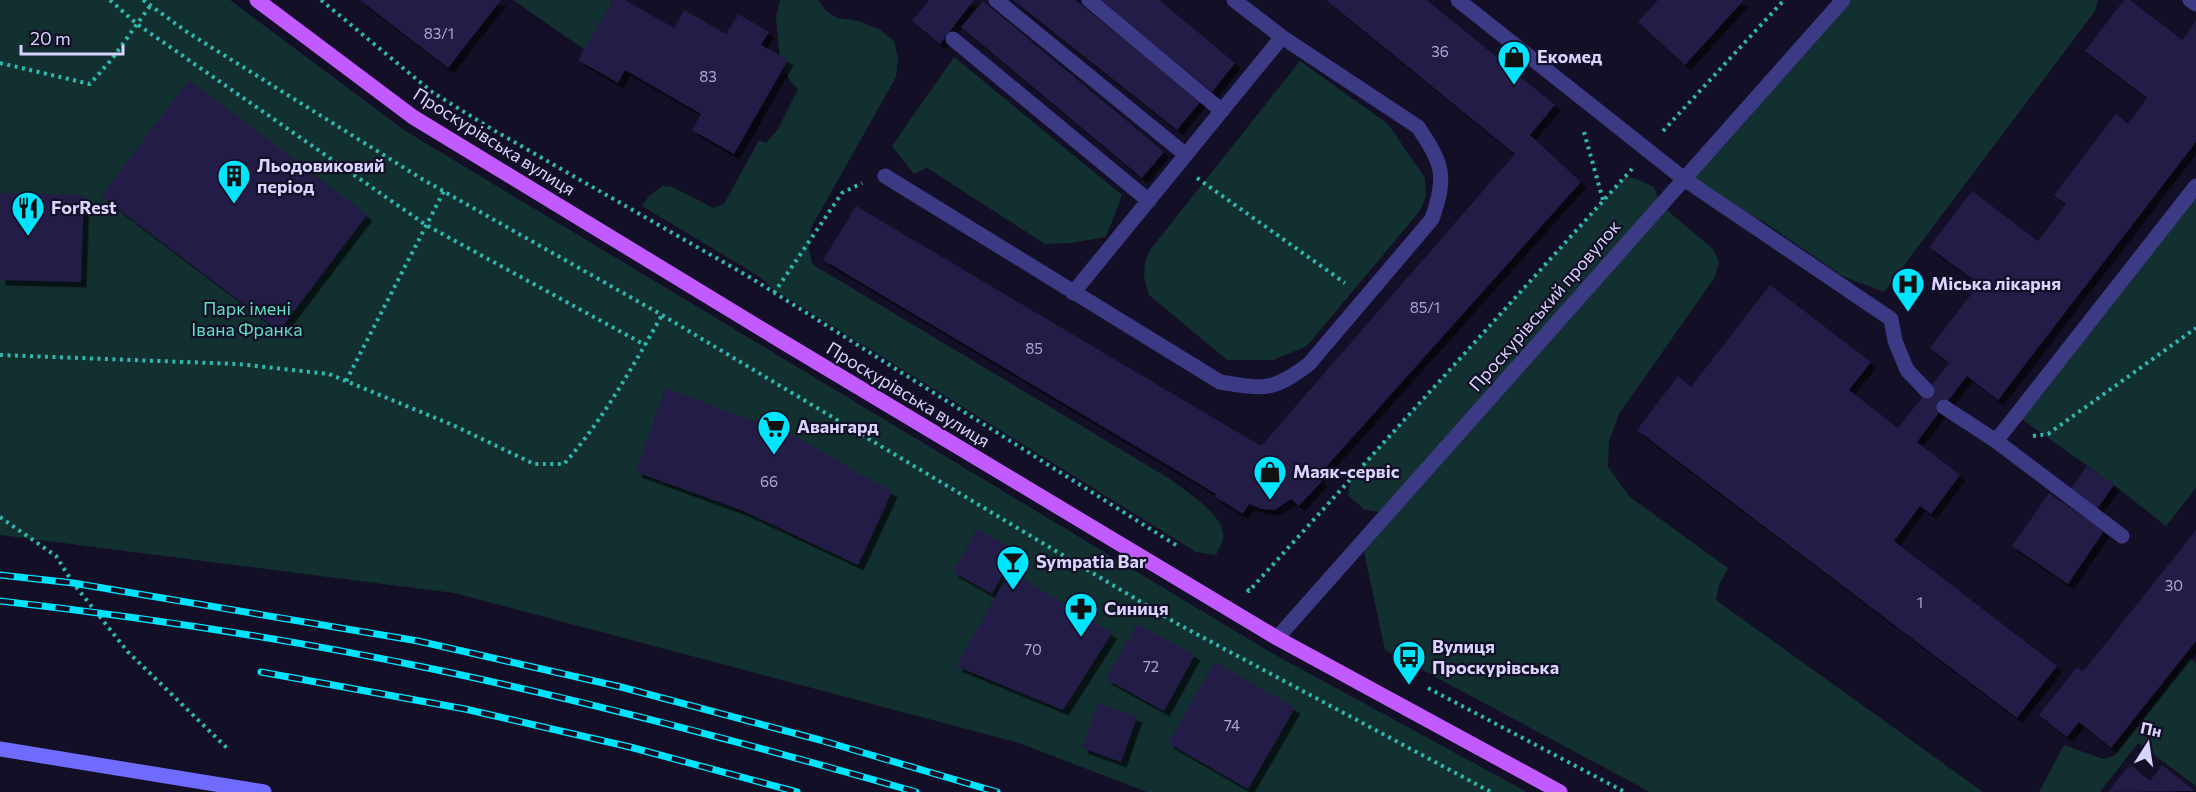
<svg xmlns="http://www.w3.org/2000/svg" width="2196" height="792" font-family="Commissioner,sans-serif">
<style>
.green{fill:#12302f}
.building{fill:#241b47;filter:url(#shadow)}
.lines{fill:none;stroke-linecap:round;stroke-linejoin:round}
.path{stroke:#2fb8b0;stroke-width:4;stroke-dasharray:3 4.5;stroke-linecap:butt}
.lane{stroke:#3d3a85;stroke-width:15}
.street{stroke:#3d3a85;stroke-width:15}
.secondary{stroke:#6f6bff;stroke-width:15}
.primary{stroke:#c25bff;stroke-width:15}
.rail-casing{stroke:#00e5ff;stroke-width:7}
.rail{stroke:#130f26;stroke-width:4.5;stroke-dasharray:14;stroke-linecap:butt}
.labels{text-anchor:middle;stroke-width:4.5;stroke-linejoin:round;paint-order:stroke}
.number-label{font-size:15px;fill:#aca6d1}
.poi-label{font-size:18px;font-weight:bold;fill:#d9d4ff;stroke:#130f26;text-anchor:start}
.street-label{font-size:18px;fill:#d9d4ff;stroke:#130f26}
.park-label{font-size:18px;fill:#5fe0c0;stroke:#130f26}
</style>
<defs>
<filter id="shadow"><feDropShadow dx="5.5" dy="5.5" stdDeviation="0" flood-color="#0009"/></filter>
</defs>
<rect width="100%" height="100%" fill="#130f26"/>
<path class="green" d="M0,0H230L404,130L1270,652L1527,792H1147L1019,743L454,593L0,535Z
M513,0H613L585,50Z
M780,0H818L826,11L837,18L859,21L880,30L894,41L898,58L896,77L811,228L809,249L812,264L1170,479C1185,491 1225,515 1223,537C1223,543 1218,550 1216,555L1196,552L773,289L760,277L642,206L649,196L663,186L673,187L713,208L724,204L759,140L766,143L778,129L798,89L791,82L780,61L776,17Z
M1843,0H2098L2095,11L1884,292L1842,276L1767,224L1684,179Z
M954,57L1122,195L1106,237L1071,243L1045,244L927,168L914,174L892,146Z
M1300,61L1388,124L1425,178L1426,197L1419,212L1307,346L1273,360H1227L1149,295L1144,277L1145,262L1150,250Z
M1625,177L1637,179L1654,187L1661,205L1713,249L1719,262L1715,277L1619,414L1609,441L1608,467L1630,497L1728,568L1719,585L1716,600L1983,792H1650L1385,650L1362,542L1388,513L1365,510L1348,495L1352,477Z
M2196,198V488L2166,526L2114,485L2019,417Z
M2190,658L2196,663V786L2138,743L2100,792H2039L2064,745L2103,759L2114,756Z"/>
<path class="building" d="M360,0H501L448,68Z
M613,0H625L674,28L684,10L726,34L738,14L769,32L761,45L788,60L734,154L692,130L701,114L625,70L618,83L578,60Z
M929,0H974L940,44L912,21Z
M1013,0H1075L1201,101L1177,130Z
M1100,0H1159L1235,63L1212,92Z
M1326,0H1427L1555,105L1530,135L1581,182L1318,476L1322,481L1299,506L1291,499L1275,510L1261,509L1249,504L1243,514L1214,496L1216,494L823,260L856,206L1261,446L1515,154Z
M1658,0H1744L1685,65L1638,22Z
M2124,0H2130L2182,40L2196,21V142L1998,400L1967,376L1917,442L1960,475L1931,514L1920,506L1894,541L2057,666L2017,718L1637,430L1678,376L1691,387L1770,285L1871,362L1849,390L1898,428L1949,363L1930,348L1979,284L1929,247L1972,191L2038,241L2066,204L2054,195L2116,114L2128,124L2147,98L2085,51Z
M983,1L1164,152L1142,178L961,27Z
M189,80L367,215L279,331L101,196Z
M0,193L84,195L81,282L0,280Z
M665,388L796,437L892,492L858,565L741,510L636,472Z
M2087,466L2114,485L2097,509L2070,490Z
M2049,493L2104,531L2068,584L2012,546Z
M977,529L1016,550L992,594L953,572Z
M2196,530V641L2111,748L2079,722L2067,737L2039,715L2077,667L2083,672Z
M1010,571L1112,633L1063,710L956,666Z
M1137,624L1195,655L1164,711L1106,679Z
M1215,662L1295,708L1248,789L1168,743Z
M1098,703L1137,717L1121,762L1082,748Z
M2130,764L2150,781L2162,765L2195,791L2108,792Z"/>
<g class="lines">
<path class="path" d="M110,0L137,24L426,225L645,345
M143,0L187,32L422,179L662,315L1176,623L1491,792
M321,0L432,92L495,131L751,278L1179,547
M0,63L90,84L112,59L150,6
M1663,131L1784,0
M1584,132L1603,200
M1197,178L1345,283
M774,293L842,193L862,183
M0,355L238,364L329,374L455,426L534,464H564C603,420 633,366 662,315
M346,381L444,191
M2033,436L2048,434L2196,328
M0,517L56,556L73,583L128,652L229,750
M1247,589L1249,591L1632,169
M1428,688L1625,792"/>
<path class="lane" d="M996,0L1186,155
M1089,0L1222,111
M2190,0L2196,4
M953,39L1149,201
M885,176L1220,382C1264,389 1272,392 1309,364L1432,219C1447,176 1443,164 1418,127L1282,37L1234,0
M1684,179L1891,319L1895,341L1907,370L1927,391
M1073,293L1282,37
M1944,407L1996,441L2122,536
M1996,441L2196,186"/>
<path class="street" d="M1458,0L1684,179
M1277,638L1843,0"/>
<path class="secondary" d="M0,749L264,792"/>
<path class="primary" d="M257,0L413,117L783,342L1277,638L1560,792"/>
<g class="rail-casing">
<path id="rail" d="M0,575L73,583L418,641L621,687L820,740L997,792
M0,601C142,617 283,638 423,667C589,701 753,745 916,792
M261,672L465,709L630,747L797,792"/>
</g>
<use href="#rail" class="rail"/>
</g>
<defs>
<g id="shop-pin" transform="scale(1.725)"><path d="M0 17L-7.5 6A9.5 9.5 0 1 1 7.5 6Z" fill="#00e5ff" stroke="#130f26"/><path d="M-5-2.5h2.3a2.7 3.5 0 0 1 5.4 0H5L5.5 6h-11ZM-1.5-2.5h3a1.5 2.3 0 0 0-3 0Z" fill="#111"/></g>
<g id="building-pin" transform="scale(1.725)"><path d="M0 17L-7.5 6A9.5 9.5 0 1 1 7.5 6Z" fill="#00e5ff" stroke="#130f26"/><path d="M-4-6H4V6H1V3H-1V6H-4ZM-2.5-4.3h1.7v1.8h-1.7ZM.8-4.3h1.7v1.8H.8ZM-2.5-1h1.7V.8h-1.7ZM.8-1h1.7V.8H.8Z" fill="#111"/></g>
<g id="restaurant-pin" transform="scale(1.725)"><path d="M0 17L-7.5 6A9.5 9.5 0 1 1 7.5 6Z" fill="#00e5ff" stroke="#130f26"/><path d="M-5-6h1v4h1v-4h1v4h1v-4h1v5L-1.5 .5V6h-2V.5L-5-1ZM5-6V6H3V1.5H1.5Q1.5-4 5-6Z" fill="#111"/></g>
<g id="hospital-pin" transform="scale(1.725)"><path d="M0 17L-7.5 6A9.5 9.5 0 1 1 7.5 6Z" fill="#00e5ff" stroke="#130f26"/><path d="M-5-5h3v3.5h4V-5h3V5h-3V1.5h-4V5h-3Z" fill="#111"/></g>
<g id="supermarket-pin" transform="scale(1.725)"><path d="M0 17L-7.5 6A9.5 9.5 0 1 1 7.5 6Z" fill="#00e5ff" stroke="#130f26"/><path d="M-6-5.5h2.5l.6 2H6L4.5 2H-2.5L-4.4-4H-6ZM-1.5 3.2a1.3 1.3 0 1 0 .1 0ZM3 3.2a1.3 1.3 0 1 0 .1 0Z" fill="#111"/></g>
<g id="bar-pin" transform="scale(1.725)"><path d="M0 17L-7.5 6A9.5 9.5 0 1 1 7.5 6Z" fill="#00e5ff" stroke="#130f26"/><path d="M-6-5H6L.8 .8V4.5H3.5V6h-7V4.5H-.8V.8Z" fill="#111"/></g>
<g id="pharmacy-pin" transform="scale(1.725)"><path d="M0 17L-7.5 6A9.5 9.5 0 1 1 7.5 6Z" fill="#00e5ff" stroke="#130f26"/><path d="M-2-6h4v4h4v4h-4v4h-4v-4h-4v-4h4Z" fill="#111"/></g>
<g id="bus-pin" transform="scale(1.725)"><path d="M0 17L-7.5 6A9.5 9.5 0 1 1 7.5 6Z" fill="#00e5ff" stroke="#130f26"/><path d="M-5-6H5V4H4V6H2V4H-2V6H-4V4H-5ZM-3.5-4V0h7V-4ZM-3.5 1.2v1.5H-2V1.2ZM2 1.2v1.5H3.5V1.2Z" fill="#111"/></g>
</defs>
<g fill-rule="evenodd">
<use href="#shop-pin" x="1514" y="57"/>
<use href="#building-pin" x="234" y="176"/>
<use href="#restaurant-pin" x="28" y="208"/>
<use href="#hospital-pin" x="1908" y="284"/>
<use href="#supermarket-pin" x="774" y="427"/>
<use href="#shop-pin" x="1270" y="472"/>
<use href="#bar-pin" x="1013" y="562"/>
<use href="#pharmacy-pin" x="1081" y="609"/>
<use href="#bus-pin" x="1409" y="657"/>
</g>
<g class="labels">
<g class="number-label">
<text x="439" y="39">83/1</text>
<text x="1440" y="57">36</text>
<text x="708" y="82">83</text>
<text x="1425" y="313">85/1</text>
<text x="1034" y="354">85</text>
<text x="769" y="487">66</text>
<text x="2174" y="591">30</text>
<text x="1920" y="608">1</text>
<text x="1033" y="655">70</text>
<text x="1151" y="672">72</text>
<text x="1232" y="731">74</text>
</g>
<g class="poi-label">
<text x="1537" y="63">Екомед</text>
<text x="257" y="172">Льодовиковий<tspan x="257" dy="21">період</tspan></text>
<text x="51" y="214">ForRest</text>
<text x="1931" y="290">Міська лікарня</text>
<text x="797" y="433">Авангард</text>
<text x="1293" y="478">Маяк-сервіс</text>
<text x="1036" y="568">Sympatia Bar</text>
<text x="1104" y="615">Синиця</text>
<text x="1432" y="653">Вулиця<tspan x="1432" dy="21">Проскурівська</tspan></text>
</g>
<g class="street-label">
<text transform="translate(494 142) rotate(32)" y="6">Проскурівська вулиця</text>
<text transform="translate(1545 306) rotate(-49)" y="6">Проскурівський провулок</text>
<text transform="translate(908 395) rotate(31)" y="6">Проскурівська вулиця</text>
</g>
<g class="park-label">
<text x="247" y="315">Парк імені<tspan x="247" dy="21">Івана Франка</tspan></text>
</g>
</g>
<g transform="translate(2148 744) rotate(12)" stroke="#130f26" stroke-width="4.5" paint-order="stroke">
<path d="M0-4.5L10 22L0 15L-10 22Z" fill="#d9d4ff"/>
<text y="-9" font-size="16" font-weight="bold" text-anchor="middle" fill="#d9d4ff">Пн</text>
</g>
<path d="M21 45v9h102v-9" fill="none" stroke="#d9d4ff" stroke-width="3"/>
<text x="30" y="45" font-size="18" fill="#d9d4ff" stroke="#130f26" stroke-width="4.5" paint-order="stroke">20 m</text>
</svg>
